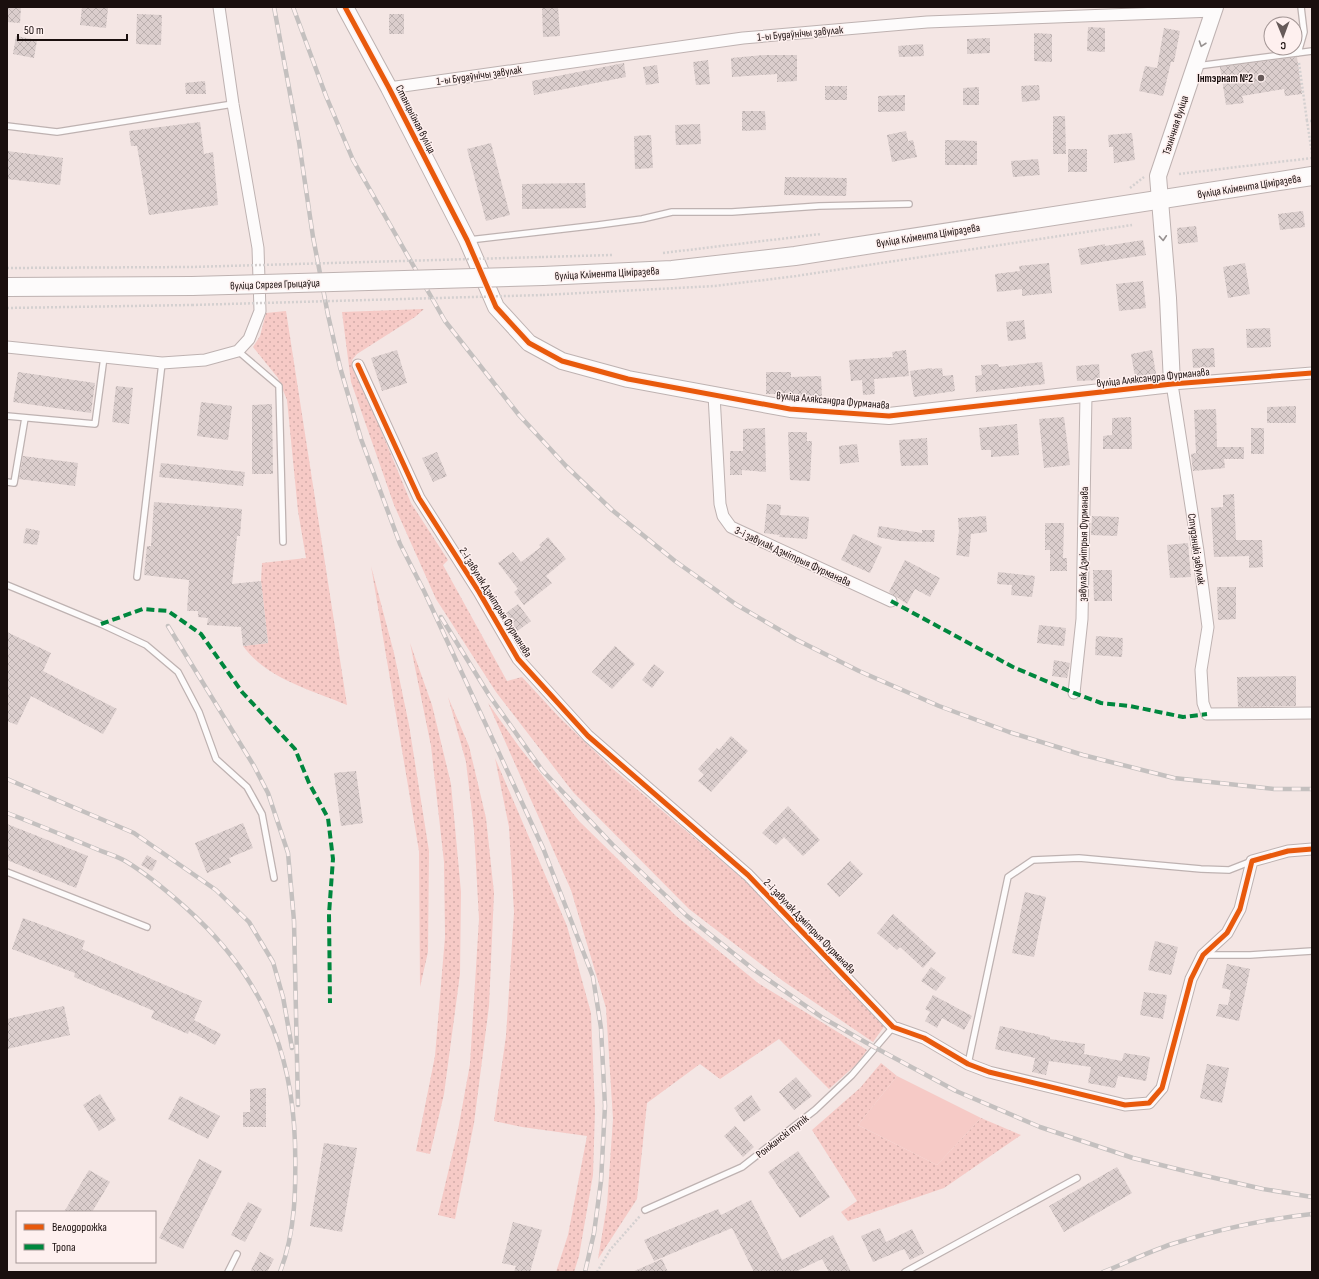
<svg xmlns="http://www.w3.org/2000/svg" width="1319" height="1279" font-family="'Sofia Sans Condensed',sans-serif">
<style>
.grass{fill:url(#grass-dots)}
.garden{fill:#f6cac6}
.building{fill:url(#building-cross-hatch)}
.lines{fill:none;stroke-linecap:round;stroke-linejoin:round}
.lane-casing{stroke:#beb2b1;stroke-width:8}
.street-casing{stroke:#beb2b1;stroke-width:13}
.secondary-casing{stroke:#beb2b1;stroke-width:18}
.primary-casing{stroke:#beb2b1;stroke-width:20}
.path{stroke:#d4d0d0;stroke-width:2.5;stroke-dasharray:2 2;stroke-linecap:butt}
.lane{stroke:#fdfbfb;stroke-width:5.5}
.street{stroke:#fdfbfb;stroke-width:11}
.secondary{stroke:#fdfbfb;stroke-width:16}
.primary{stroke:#fdfbfb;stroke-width:18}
.rail-casing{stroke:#c4c0bf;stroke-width:4.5}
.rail{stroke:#fef0ef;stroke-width:3;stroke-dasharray:9;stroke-linecap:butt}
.primary-bridge-casing{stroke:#beb2b1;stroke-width:20;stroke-linecap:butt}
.path-bridge{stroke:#d4d0d0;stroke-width:2.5;stroke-dasharray:2 2;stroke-linecap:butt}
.primary-bridge{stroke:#fdfbfb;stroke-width:18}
.quiet{stroke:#00873e;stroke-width:4;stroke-dasharray:8 4;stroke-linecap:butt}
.cycleway-casing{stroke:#fef0ef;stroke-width:8}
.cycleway{stroke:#e8590c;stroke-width:5}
.oneway{stroke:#979190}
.poi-dot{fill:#665a59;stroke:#fef0ef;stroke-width:1.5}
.labels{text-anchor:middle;stroke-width:3;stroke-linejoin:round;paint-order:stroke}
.street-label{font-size:11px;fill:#1a0f0e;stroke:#fef0ef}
.poi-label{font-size:11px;font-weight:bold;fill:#1a0f0e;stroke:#fef0ef;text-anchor:end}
</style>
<defs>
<pattern id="grass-dots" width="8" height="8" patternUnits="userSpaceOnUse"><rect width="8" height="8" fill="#f6cac6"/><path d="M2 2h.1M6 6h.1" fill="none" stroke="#d2aca9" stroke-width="1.8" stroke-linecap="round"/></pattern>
<pattern id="building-cross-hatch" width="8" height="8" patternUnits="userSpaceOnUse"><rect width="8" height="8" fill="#dbcecd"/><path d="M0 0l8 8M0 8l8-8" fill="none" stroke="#bbb0af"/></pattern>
</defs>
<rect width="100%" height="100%" fill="#f4e6e4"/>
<path class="grass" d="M424,309L415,317L357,354L352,360L411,503L448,560L443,565L507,681L522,677L559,717L613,769L743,879L886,1024L873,1042L783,981L689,909L573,792L496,692L436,599L394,505L351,382L342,312Z
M286,311L347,705C312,690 267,679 243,646L268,643L261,581L262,563L306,558L298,511L287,400L278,378L253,347L260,336L266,313Z
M371,566L394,653L409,725L429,851L428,952L420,987L419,851Z
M410,643L432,705L451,784L461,892L460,974L444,1094L430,1154L416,1151L435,1056L445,937L444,862L431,746Z
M448,697L469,746L486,818L494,893L489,1006L474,1123L455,1219L438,1215L458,1130L470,1064L479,919L474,830L466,762Z
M488,703L520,748L579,821L676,916L758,983L867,1050L858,1063L829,1089L779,1039L720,1079L700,1064L647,1103L637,1199L598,1259L607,1205L613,1119L606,1008L571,890Z
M495,758L567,926L591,1013L595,1110L593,1175L579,1256L574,1272H556L568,1235L587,1136L522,1127L494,1121L506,1036L514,912L509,827Z
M881,1063L897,1076L858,1125L937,1165L981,1118L1021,1135L944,1188L848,1221L841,1212L857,1201L812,1130L860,1088Z"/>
<path class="garden" d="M897,1076L981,1118L937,1165L858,1125Z"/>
<path class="building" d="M7,7H21L20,23L7,22Z
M82,7L108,8L106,28L80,25Z
M542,7H558L560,36L543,37Z
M137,14L162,15L161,45L136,44Z
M389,14H404V34H389Z
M1088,27L1105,28V52L1087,51Z
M1164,28L1180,31L1174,62H1171L1163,96L1139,91L1145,66L1157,68Z
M1034,33L1052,34V62L1034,61Z
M16,36L37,40L34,58L13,54Z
M990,38V53L967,54V39Z
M923,44L924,56L899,57L898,46Z
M765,55H797V81L777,82V74L732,77L731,58Z
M1297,57L1302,94L1285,96L1284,89L1242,96L1244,103L1226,105L1220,67Z
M708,60L710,84L696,85L693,62Z
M624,63L626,77L534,95L532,81Z
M657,65L659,83L646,85L643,67Z
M205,81L206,94H186L185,83Z
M1039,85L1040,100L1022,102L1021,86Z
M825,86H847V100H825Z
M979,87V105H963V88Z
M905,95V111L878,112V96Z
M742,111H765L766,130L742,131Z
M1053,116H1065L1066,154H1053Z
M200,122L204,154L213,152L218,205L149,215L137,146H131L129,131Z
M700,124L701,144L676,145L675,125Z
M906,131L908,141L913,140L917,157L892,162L887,135Z
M1132,133L1135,160L1114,163L1113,147H1109L1108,135Z
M651,135L653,168L635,169L634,136Z
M945,140L977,141V165H945Z
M491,143L510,215L486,221L467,149Z
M1068,149H1087V172H1068Z
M7,151L63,158L60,185L7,179Z
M1038,159L1040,175L1013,177L1011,161Z
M785,177L847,178L846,196L784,195Z
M585,183L586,208L522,209V184Z
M1303,211L1305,227L1280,230L1278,214Z
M1196,226L1198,242L1178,244L1177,228Z
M1143,240L1146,255L1081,265L1078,249L1105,244V246Z
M1049,263L1052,293L1022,296V289L997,292L995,274L1020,271L1019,266Z
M1245,263L1250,294L1228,298L1223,267Z
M1143,281L1146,308L1119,311L1116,284Z
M1024,320L1026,339L1008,341L1006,322Z
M1270,328L1271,347L1247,348L1246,329Z
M1214,348L1215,367L1193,368L1192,349Z
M397,350L407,383L382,391L371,358Z
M906,350L909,376L874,379L875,394L863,395L862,380L851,381L849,360L893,357L892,352Z
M1152,350L1156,374L1135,377L1131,354Z
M1042,362L1045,384L976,392L975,376L982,375L981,365L998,364L999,367Z
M1099,364L1100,380L1077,381L1076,366Z
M932,368V369L942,368L943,376L953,375L955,391L914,397L910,371Z
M18,372L95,383L91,413L13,402Z
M766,372H791V377L821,376L822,397H798V394H766Z
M116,386L133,388L129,424L112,422Z
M201,402L232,406L228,440L197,436Z
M272,404L273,474H252V405Z
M1296,406V423H1267V407Z
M1216,409L1217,447H1244V459H1224L1225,468L1193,471L1191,454L1196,453L1194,410Z
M1064,417L1070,465L1044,468L1039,419Z
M1131,417L1132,449H1103V436L1112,435V418Z
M1017,424L1019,455L991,457V450H981L979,428Z
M765,428L766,472L742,470V475H730V451H743V429Z
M1251,428H1264V454H1251Z
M788,432H807V441H812L810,481L790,480Z
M927,438L928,465L901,466L899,440Z
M857,444L859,462L840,464L839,446Z
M437,452L447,476L433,482L422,458Z
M23,456L78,463L75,486L19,479Z
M161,463L245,472L243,486L159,477Z
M1234,494L1236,540H1262L1263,567L1249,568V556L1214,557L1211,508L1223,507V495Z
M154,502L242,509L240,536H237L232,584L261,581L268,643L243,646L241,627L207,625L208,618L198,617V611H187L189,580L144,575L147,546H151Z
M767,504L781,505L780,515L809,517L807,539L779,537L780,535L764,533Z
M986,516L987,532L971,534L969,557L956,555L959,531L958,518Z
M1092,516L1119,517L1117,536L1091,535Z
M1045,523H1064L1063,558H1067V571H1050V550H1045Z
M879,526L922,533V530H935L934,542L899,541L877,537Z
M26,528L40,531L37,545L23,543Z
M853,534L882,547L870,573L841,560Z
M548,537L566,559L546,576L552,583L524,605L514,592L518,589L498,563L513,552L521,562L541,547L539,545Z
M1188,543L1191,577L1170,578L1167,545Z
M905,560L940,578L930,597L915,589L907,604L889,592Z
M1093,570H1112V601H1094Z
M998,572L1035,576L1032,597L1011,595L1012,585L997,584Z
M1217,587H1236V619L1218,620Z
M518,604L531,621L516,632L504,615Z
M1039,625L1066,628L1064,646L1037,643Z
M7,632L51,653L43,671L117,709L103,734L31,696L17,725L7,721Z
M1096,636L1123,638L1122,657L1095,655Z
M615,646L635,664L612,689L592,672Z
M1054,660L1070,663L1067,678L1052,676Z
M654,664L664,672L652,688L642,680Z
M1296,676V706L1238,707L1237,677Z
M731,736L748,751L711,792L698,781L704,775L698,769L717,748L719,750Z
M356,771L363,823L341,826L334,773Z
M788,806L820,840L803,856L784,837L776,845L762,833Z
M243,823L253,848L229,858L231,863L207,873L195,843Z
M7,824L88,856L76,888L7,860Z
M147,855L157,861L152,871L141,865Z
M850,861L863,874L839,897L827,884Z
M1025,892L1046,897L1034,957L1012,953Z
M893,914L936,953L923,968L900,947L897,950L877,933Z
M23,918L85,941L82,949L202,1001L194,1020L221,1034L215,1045L189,1031L188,1034L151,1018L154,1011L74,977L75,973L12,949Z
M1155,941L1178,947L1171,975L1148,970Z
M1227,964L1250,969L1239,1021L1216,1016L1219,1004L1228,1005L1231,990L1222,988Z
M931,967L946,978L936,991L921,981Z
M1144,992L1167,995L1163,1019L1140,1015Z
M933,995L972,1016L964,1030L942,1018L937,1028L925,1021L930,1012L925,1009Z
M64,1006L70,1035L7,1049V1019Z
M1000,1026L1050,1037V1039L1085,1044L1084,1054L1122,1061L1124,1053L1150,1057L1146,1081L1118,1076L1115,1088L1088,1083L1091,1067L1049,1061L1046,1075L1032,1072L1035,1058L995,1049Z
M1207,1064L1229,1068L1222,1103L1200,1098Z
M796,1077L812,1096L794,1110L779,1092Z
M266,1088V1127H243V1112H250V1089Z
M100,1094L116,1120L99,1131L83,1105Z
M751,1095L761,1110L744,1122L734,1108Z
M180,1096L220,1116L208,1139L168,1119Z
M735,1126L754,1147L743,1157L724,1136Z
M324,1143L357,1148L342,1232L310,1226Z
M798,1151L830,1197L800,1218L768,1172Z
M199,1159L222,1171L183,1249L159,1238Z
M1117,1167L1132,1193L1064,1232L1049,1206Z
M89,1170L110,1182L92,1212H64Z
M751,1200L782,1260L833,1235L851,1272H829L822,1259L795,1272H754L732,1228L654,1261L644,1240L718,1209L721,1215Z
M248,1202L262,1209L245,1242L231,1235Z
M513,1222L542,1230L530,1272H514L516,1266L502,1263Z
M880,1228L886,1242L912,1229L924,1253L910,1260L904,1249L873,1262L861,1236Z
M260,1252L274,1259L267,1272H250Z
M662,1259L668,1272H632Z"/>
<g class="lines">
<g class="lane-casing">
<path id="lane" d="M1298,53L1304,32L1301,7
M1197,66L1312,51
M7,126L57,132L233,104
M469,240L598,225L642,219L672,212H732L819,206L909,204
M238,351L279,386L283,542
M7,416L95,424L104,357
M7,482L14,483L25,418
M137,577L162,363
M7,585L101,624L146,645L178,672L199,712L216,759L247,787L262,814L274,878
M7,872L147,927
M1204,955H1250L1312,951
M968,1064L1008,877L1033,860L1079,858L1201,869L1229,870L1252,861
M645,1210L742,1167L815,1110L852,1075L893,1027
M228,1272L237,1254
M905,1272L1077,1178"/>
</g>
<g class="street-casing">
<path id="street" d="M389,88L743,38L927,22L1214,11
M7,347L162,363L205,360L238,351L249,339L260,311L258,248L233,104L219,7
M358,365L419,498L479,592L518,659L588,736L748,875L893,1027L924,1038L968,1064L989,1072L1125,1105L1149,1103L1162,1088L1191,979L1203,955L1227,933L1240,909L1252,861L1288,851L1312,849
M1312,373L1172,384L1198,551L1208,627L1201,670L1203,703L1207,714L1312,713
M714,395L720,504L723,516L731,527L891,601
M1074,693L1082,619L1086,395"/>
</g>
<g class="secondary-casing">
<path id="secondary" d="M345,7L389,88L467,240L496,307L529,343L562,361L628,379L790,409L889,416L1172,384L1168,298L1158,176L1215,7"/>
</g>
<g class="primary-casing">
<path id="primary" d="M543,276L672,270L795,256L1312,176
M7,287L192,286"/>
</g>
<path class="path" d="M1299,63L1307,121
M1312,121H1307L1312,153
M1179,174L1312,158
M1130,188L1144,177
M663,253L821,234
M542,257L612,255
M7,268L191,267
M543,295L715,286L796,276L1132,225
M7,308L192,305
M597,1272L610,1250L640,1216"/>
<use href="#lane" class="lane"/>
<use href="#street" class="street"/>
<use href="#secondary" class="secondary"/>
<use href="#primary" class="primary"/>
<g class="rail-casing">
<path id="rail" d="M274,7L299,142L313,237L328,315L340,367L361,439L400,544L424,591L543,848L593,977L601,1028L605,1106L601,1181L594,1233L585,1272
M293,7L326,96L353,160L445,321L519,415L566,466L612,510L675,561L737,605L797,640L859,671L939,706L1009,732L1083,755L1174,778L1274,789H1312
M441,617L489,695L542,770L613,845L687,916L753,969L823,1018L874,1047L956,1091L1040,1127L1133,1158L1193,1173L1263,1189L1312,1197
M168,626L254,766L268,793L288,853L294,921L298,1105
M7,779L134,833L216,890L249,922L273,962L283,997L292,1048
M7,813C36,824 65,836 94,848C105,853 117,856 127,862C148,875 167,891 185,907C258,972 292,1045 295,1143C296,1186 296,1231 280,1272
M1103,1272C1126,1263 1148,1252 1172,1244C1217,1230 1265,1219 1312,1214"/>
</g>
<use href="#rail" class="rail"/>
<g class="primary-bridge-casing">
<path id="primary-bridge" d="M192,286L543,276"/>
</g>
<path class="path-bridge" d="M191,267L542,257
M192,305L543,295"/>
<use href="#primary-bridge" class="primary-bridge"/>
<path class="quiet" d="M891,601L1013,667L1074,693L1101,703L1130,706L1183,717L1207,714
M101,624L143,609L168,611L201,634L242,692L295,749L309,783L328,818L333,859L329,914L330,1003"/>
<g class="cycleway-casing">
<path id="cycleway" d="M345,7L389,88L467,240L496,307L529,343L562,361L628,379L790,409L889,416L1172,384L1312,373
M358,365L419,498L479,592L518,659L588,736L748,875L893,1027L924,1038L968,1064L989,1072L1125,1105L1149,1103L1162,1088L1191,979L1203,955L1227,933L1240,909L1252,861L1288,851L1312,849"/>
</g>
<use href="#cycleway" class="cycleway"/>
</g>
<defs><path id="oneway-chevron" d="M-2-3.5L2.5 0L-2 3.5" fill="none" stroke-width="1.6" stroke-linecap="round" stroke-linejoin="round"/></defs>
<g class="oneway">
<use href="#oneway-chevron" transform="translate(1202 44) rotate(109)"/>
<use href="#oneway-chevron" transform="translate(1163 238) rotate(86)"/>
</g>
<circle class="poi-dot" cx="1261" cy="78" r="4"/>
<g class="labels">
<g class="street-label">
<text transform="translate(800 33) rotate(-5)" y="4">1-ы Будаўнічы завулак</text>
<text transform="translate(479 75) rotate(-8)" y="4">1-ы Будаўнічы завулак</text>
<text transform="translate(416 119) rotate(63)" y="4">Станцыйная вуліца</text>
<text transform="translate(1175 125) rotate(-72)" y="4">Тэхнічная вуліца</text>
<text transform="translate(1249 186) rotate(-9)" y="4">вуліца Клімента Ціміразева</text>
<text transform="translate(928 235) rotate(-9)" y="4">вуліца Клімента Ціміразева</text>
<text transform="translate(607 273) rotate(-3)" y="4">вуліца Клімента Ціміразева</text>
<text transform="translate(275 284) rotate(-2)" y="4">вуліца Сяргея Грыцаўца</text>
<text transform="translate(1153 377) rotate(-6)" y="4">вуліца Аляксандра Фурманава</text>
<text transform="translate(833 400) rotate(5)" y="4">вуліца Аляксандра Фурманава</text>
<text transform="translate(1083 544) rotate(-89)" y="4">завулак Дзмітрыя Фурманава</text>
<text transform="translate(1197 549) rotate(82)" y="4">Студэнцкі завулак</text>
<text transform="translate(793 556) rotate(25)" y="4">3-і завулак Дзмітрыя Фурманава</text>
<text transform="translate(496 602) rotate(58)" y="4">2-і завулак Дзмітрыя Фурманава</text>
<text transform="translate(810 926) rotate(46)" y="4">2-і завулак Дзмітрыя Фурманава</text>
<text transform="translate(782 1136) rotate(-38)" y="4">Ронжанскі тупік</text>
</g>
<g class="poi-label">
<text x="1253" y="82">Інтэрнат №2</text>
</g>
</g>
<rect width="1319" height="1279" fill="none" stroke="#1a0f0e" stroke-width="16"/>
<rect x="16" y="1211" width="140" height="52" fill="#fef0ef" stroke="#a39695"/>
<rect x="24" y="1224" width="20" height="6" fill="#e8590c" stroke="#a39695"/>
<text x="52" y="1231" font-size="12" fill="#1a0f0e">Велодорожка</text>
<rect x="24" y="1244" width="20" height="6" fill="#00873e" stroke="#a39695"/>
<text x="52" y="1251" font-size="12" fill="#1a0f0e">Тропа</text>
<g transform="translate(1283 36) rotate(179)"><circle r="19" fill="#fef0ef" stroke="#a39695"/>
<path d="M0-3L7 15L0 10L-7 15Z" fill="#665a59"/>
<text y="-6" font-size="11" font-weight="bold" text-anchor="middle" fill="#1a0f0e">С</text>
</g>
<path d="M18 34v6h109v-6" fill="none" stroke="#1a0f0e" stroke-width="2"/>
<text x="24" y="34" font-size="12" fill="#1a0f0e" stroke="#fef0ef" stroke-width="3" paint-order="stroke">50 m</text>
</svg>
